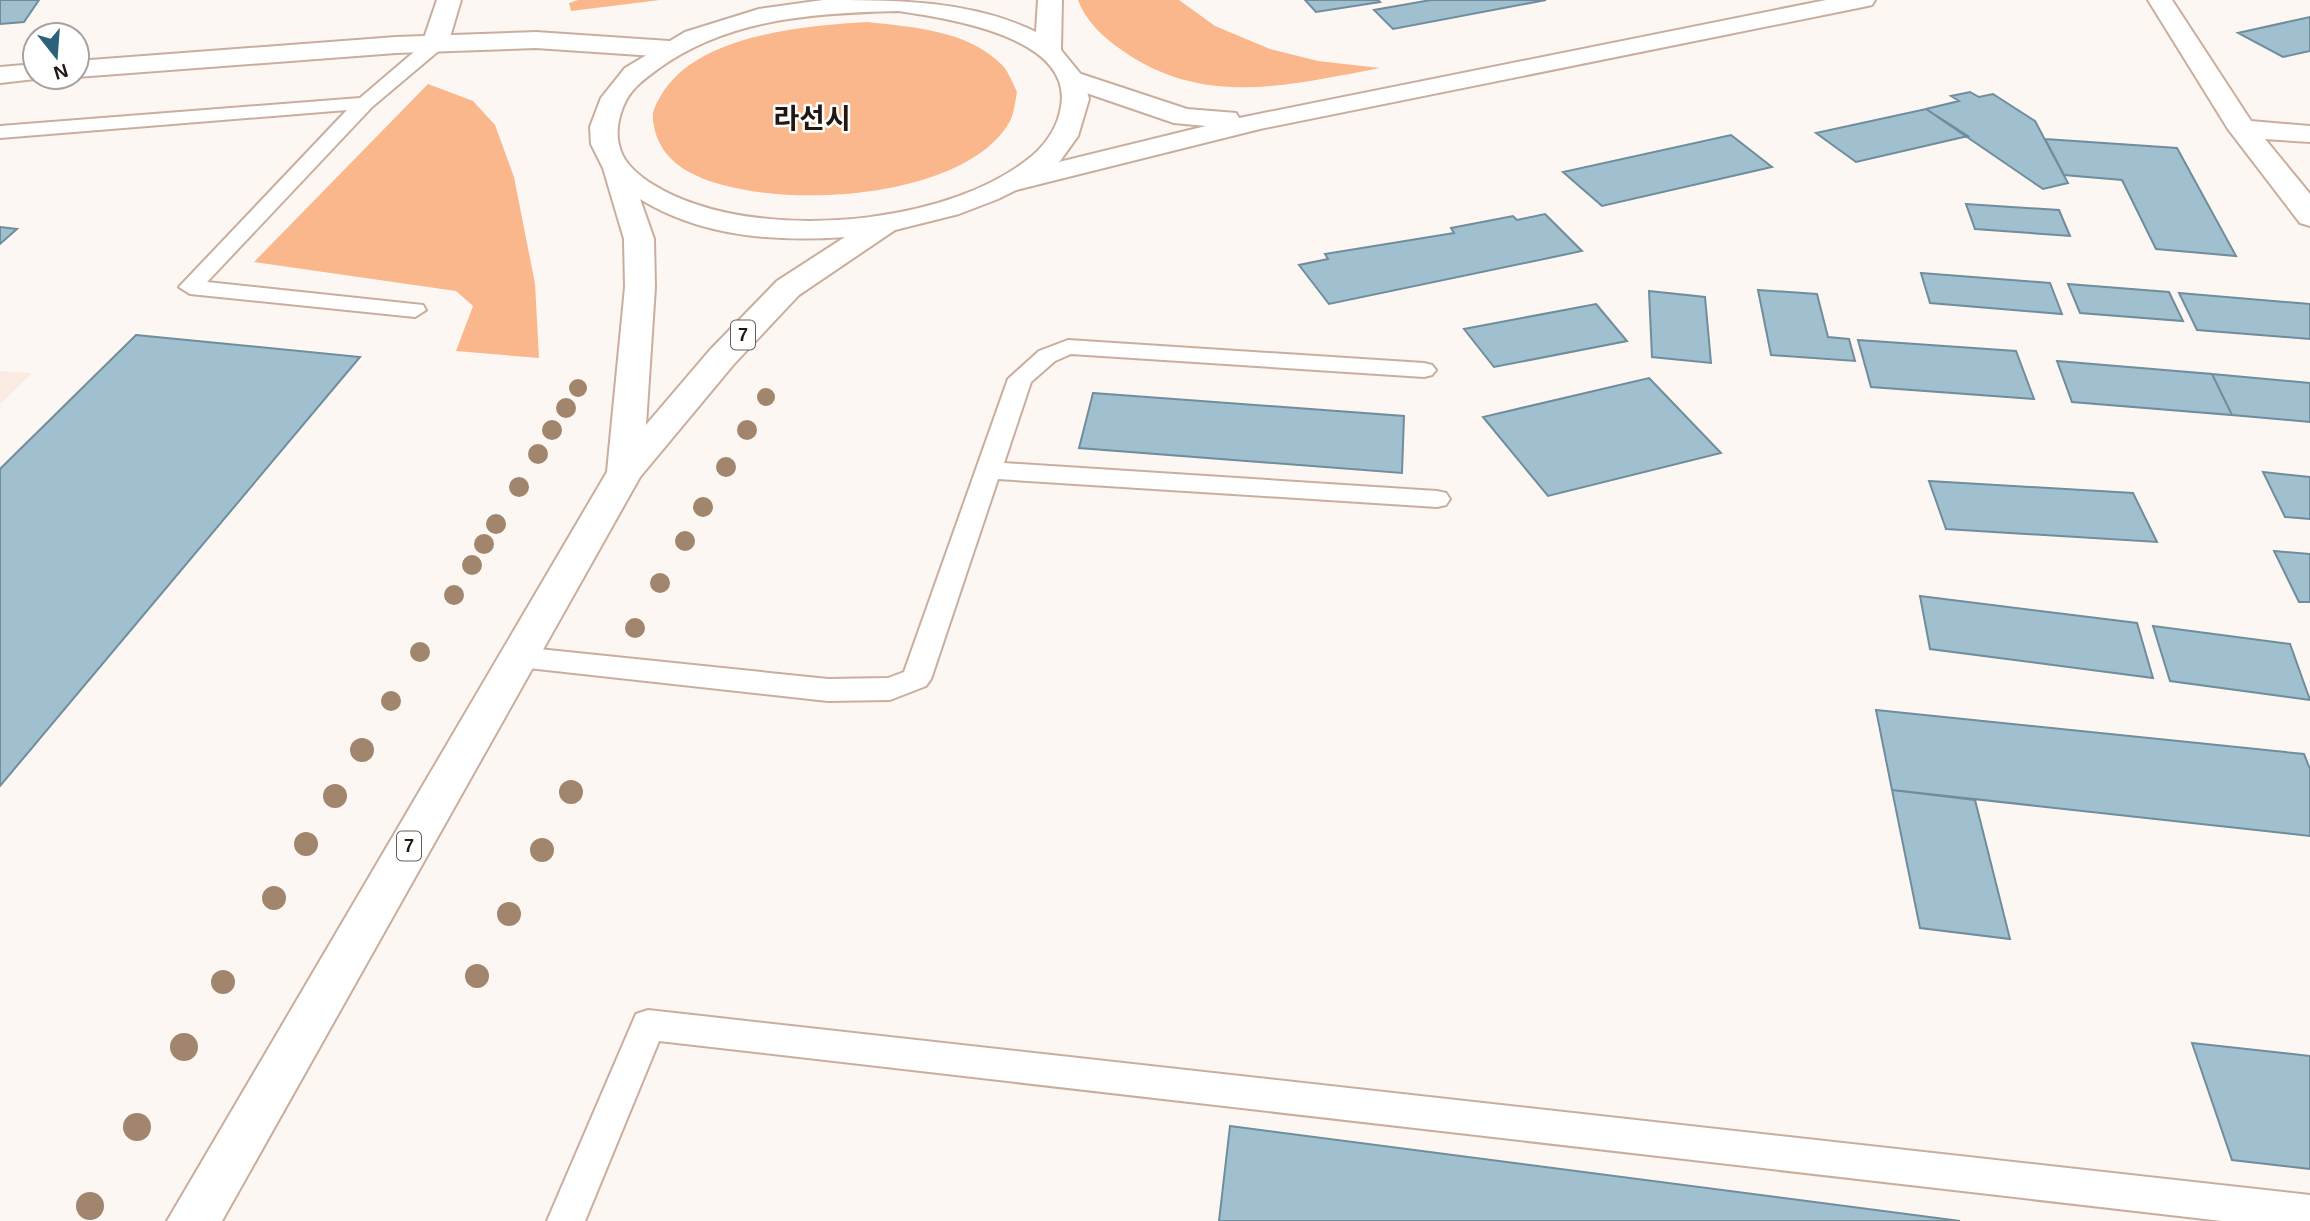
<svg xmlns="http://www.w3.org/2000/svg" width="2310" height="1221" font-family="Helvetica,'Noto Sans KR',sans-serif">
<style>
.built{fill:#fbece3}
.green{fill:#fab78c}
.building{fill:#a0bfcf;stroke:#6f8d9c;stroke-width:2}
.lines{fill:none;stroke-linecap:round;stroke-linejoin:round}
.service-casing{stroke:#caae9d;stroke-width:4}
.minor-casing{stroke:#caae9d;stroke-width:4}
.tertiary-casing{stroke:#caae9d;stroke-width:4}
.secondary-casing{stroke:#caae9d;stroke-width:4}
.trunk-casing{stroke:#caae9d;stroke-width:4}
.service{fill:#fff;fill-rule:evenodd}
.minor{fill:#fff;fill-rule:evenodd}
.tertiary{fill:#fff;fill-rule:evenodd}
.secondary{fill:#fff;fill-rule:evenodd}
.trunk{fill:#fff;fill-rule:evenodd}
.tree{fill:#a2856d}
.labels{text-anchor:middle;stroke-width:5;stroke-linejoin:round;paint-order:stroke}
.shield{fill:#fff;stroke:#645d58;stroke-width:2}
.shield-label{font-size:18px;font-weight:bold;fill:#221711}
.far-town-label{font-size:28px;font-weight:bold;fill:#221711;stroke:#fff}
</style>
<rect width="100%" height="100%" fill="#fdf7f3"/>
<path class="built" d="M0,371L32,373L0,404Z"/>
<path class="green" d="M578,0H660L571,11L569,3Z
M1078,0H1179L1215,26L1270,49L1318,61L1380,68C1289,85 1205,108 1123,51C1103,37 1086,22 1078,0Z
M867,22C912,27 967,30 1001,64C1008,70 1013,84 1017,92C1015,102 1014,115 1009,123C962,203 761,213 687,171C670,161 657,145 654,126C651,113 654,108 660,97C695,34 804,26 867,22Z
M428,84L473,101L495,125L514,177L535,284L539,358L456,351L473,306L456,291L254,262Z"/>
<path class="building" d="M0,0H39L24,22L0,24Z
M1305,0H1378L1380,2L1316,12Z
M1431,0H1546L1393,29L1374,10Z
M2310,17V51L2283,57L2238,33Z
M1970,92L1979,97L1993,94L2035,121L2068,183L2043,189L1926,109L1959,101L1951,96Z
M1926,109L1968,136L1856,162L1816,133Z
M1731,135L1772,167L1602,206L1563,172Z
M2045,139L2177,148L2236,256L2156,249L2122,180L2064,175Z
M1966,204L2059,210L2070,236L1975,229Z
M1545,214L1582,251L1329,304L1299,265L1328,259L1325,254L1454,233L1451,228L1513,216L1517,220Z
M0,227L17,229L0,244Z
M1921,273L2050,283L2062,314L1930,303Z
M2068,284L2169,292L2183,321L2080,313Z
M1758,290L1817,294L1828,337L1849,339L1855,361L1771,355Z
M1649,291L1705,297L1711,363L1652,357Z
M2179,293L2310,304V339L2197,330Z
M1596,304L1627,341L1494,367L1464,329Z
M136,335L360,357L0,786V469Z
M1858,340L2016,351L2034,399L1871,387Z
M2057,361L2212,374L2232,415L2072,402Z
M2212,374L2310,383V422L2232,415Z
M1649,378L1721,453L1548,496L1483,417Z
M1093,393L1404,416L1402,473L1079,448Z
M2263,472L2310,477V519L2285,517Z
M1929,481L2133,493L2157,542L1946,529Z
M2274,551L2310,554V602H2299Z
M1920,596L2137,623L2153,678L1930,649Z
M2153,626L2290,644L2310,700L2170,681Z
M1876,710L2304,754L2310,769V836L1892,790Z
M1892,790L1975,800L2010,939L1920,928Z
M2192,1043L2310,1056V1169L2232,1160Z
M1230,1126L1960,1221H1219Z"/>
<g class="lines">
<g class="service-casing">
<path id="service" d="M435,38L442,40L444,44L442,48L372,107L207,282L423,305L426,310L415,317L190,294L179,287L347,110L0,138V126L360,98L428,40Z
M1068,340L1424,363L1432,365L1436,370L1432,375L1424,377L1071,354L1055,361L1031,382L1004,463L1437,491L1446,493L1450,499L1446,505L1437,507L998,479L931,679L926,686L890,700L828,701L519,667L509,664L505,657L509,650L519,647L828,679L888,678L904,672L1008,379L1039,351Z
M648,1010L2310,1195V1221H2222L659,1041L585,1221H547L636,1014Z"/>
</g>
<g class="minor-casing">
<path id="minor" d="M437,0H461L448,44L444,49H426L422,44Z
M2148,0H2172L2251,121L2310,126V142L2265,139L2310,194V226L2300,223L2228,129Z"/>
</g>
<g class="tertiary-casing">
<path id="tertiary" d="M536,32L669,41L678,44L682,49L678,54L669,57L536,48L396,53L77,77V61L396,37Z
M35,64V77L44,78L0,83V67Z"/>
</g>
<g class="secondary-casing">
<path id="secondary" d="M1826,0H1875L1872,5L1863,7L1260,129L1016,190L1006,187L1002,181L1006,175L1206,126L1174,123L1063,85L1059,79L1063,73L1072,71L1187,109L1236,113L1239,118Z"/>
</g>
<g class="trunk-casing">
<path id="trunk" d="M823,0C895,0 971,0 1036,32L1038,0H1062L1061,50L1083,77L1089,99L1078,136L1060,161L1030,183L998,199L959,214L895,230L799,295L734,364L640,477L222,1221H167L607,472L625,287L624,239L603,168L591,144L590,127L601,98L625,68L685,32L759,9ZM898,11C945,18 1074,36 1061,107C1058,126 1047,143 1032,156C953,222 790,237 695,204C671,196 633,178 622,154C615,138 617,122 623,107C630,89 643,80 658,69C728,18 815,13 898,11ZM640,199C702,237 775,242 845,237L777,281L710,350L646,425L655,287L654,239Z"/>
</g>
<use href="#service" class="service"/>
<use href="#minor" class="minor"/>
<use href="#tertiary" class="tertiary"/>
<use href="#secondary" class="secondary"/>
<use href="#trunk" class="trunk"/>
</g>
<g class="tree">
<circle cx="578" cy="388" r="9"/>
<circle cx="766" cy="397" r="9"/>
<circle cx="566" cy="408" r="10"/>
<circle cx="552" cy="430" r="10"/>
<circle cx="747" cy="430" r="10"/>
<circle cx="538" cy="454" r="10"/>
<circle cx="726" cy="467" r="10"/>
<circle cx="519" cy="487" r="10"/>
<circle cx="703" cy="507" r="10"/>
<circle cx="496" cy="524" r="10"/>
<circle cx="685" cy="541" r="10"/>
<circle cx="484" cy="544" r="10"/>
<circle cx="472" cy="565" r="10"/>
<circle cx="660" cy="583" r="10"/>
<circle cx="454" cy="595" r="10"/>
<circle cx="635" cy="628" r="10"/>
<circle cx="420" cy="652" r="10"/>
<circle cx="391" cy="701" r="10"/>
<circle cx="362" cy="750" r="12"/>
<circle cx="571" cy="792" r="12"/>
<circle cx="335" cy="796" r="12"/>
<circle cx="306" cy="844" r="12"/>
<circle cx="542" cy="850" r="12"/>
<circle cx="274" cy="898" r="12"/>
<circle cx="509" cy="914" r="12"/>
<circle cx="477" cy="976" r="12"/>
<circle cx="223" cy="982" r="12"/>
<circle cx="184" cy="1047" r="14"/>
<circle cx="137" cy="1127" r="14"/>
<circle cx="90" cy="1206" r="14"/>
</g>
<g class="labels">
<g class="shield">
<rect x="731" y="320.5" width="24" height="29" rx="5"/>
<rect x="397" y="831.5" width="24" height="29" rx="5"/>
</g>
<g class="shield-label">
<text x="743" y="341">7</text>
<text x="409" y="852">7</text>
</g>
<g class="far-town-label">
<text x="812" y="128">라선시</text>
</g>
</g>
<g transform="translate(56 56) rotate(163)"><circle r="33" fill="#ffffff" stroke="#a7a2a0" stroke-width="2"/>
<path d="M0-5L12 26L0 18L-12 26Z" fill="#2a627c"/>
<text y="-10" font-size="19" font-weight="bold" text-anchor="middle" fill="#221711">N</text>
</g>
</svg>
